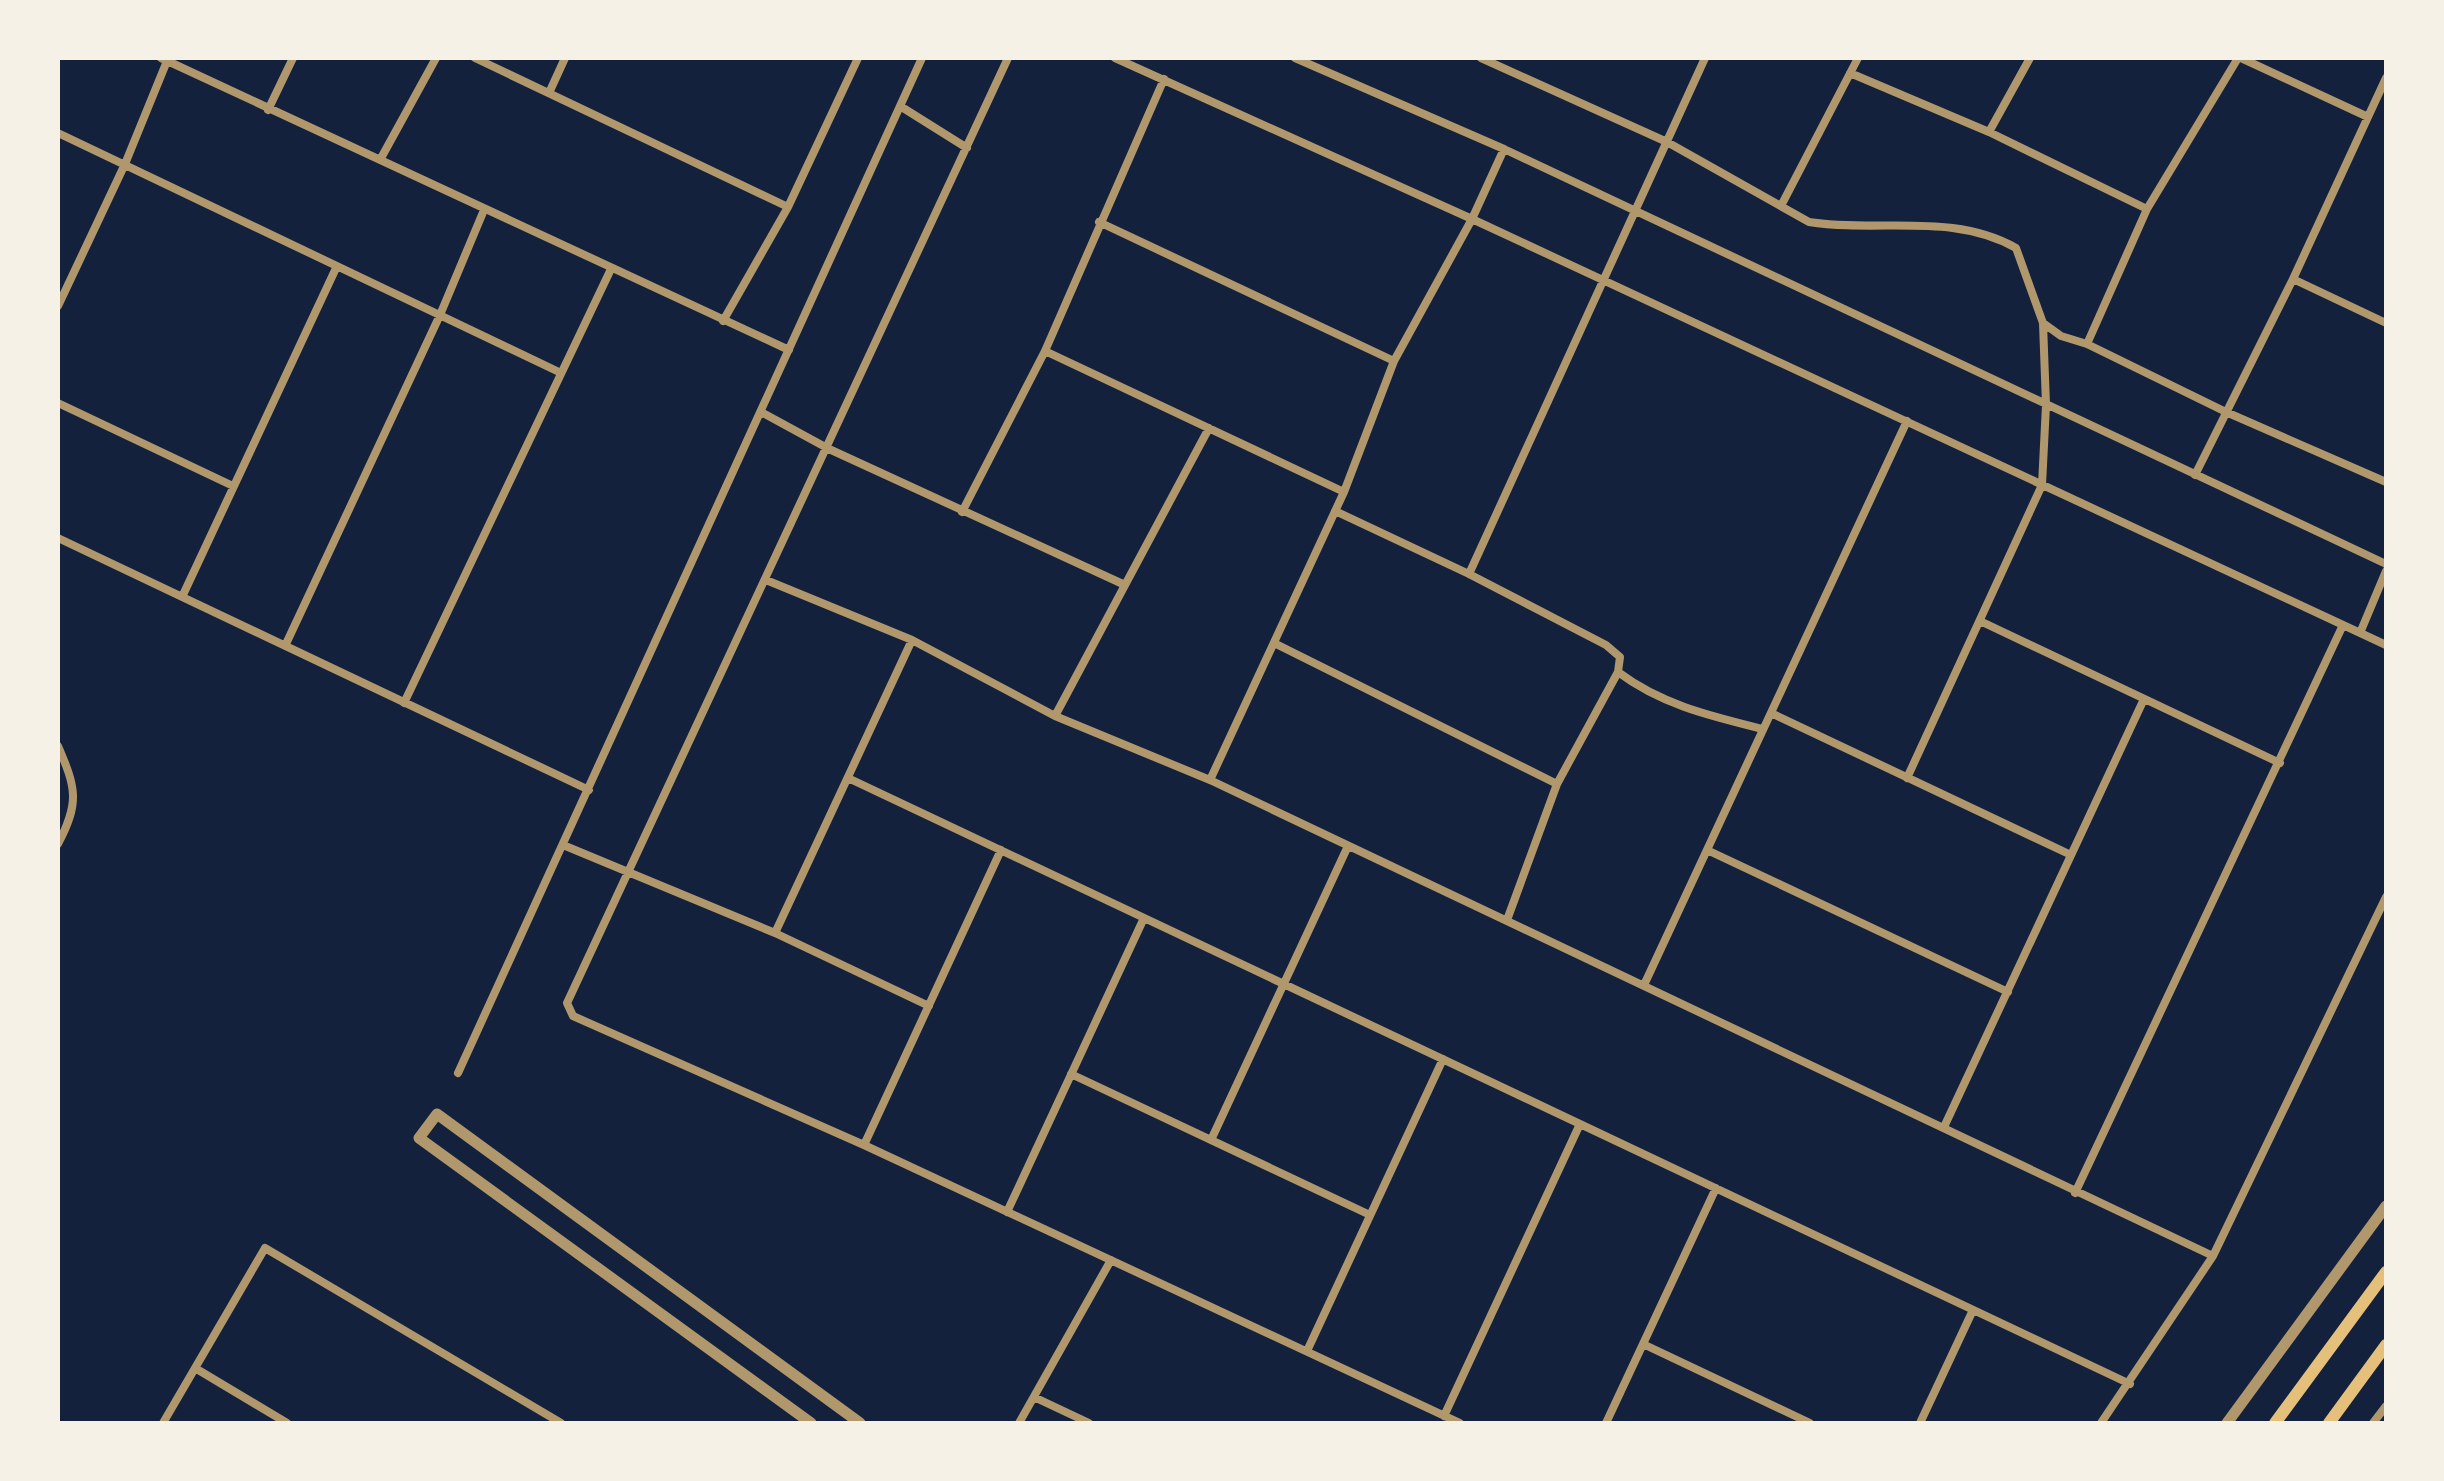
<svg xmlns="http://www.w3.org/2000/svg" width="2444" height="1481" font-family="Signika,sans-serif">
<style>
.lines{fill:none;stroke-linecap:round;stroke-linejoin:round}
.minor{stroke:#b1986c;stroke-width:8}
.tertiary{stroke:#b1986c;stroke-width:11}
.secondary{stroke:#e5c07b;stroke-width:12}
</style>
<rect width="100%" height="100%" fill="#14213d"/>
<g class="lines">
<path class="minor" d="M161,58L789,350
M475,58L788,207
M1008,58L567,1003L573,1016L864,1145L1460,1423
M1115,58L1472,219L2386,645
M1295,58L1504,149L2386,564
M1481,58L1667,142L1809,222C1879,233 1953,212 2016,248L2043,323L2061,336L2087,344L2226,412L2386,482
M2241,58L2368,117
M1850,73L1989,132L2147,209
M549,93L565,58
M900,106L967,148
M268,110L293,58
M1989,132L2030,58
M58,133L559,372
M380,160L436,58
M1781,206L1858,58
M1099,222L1394,361
M2293,279L2386,323
M58,306L125,164L167,61
M723,321L788,207L858,58
M2087,344L2147,209L2238,58
M1045,351L1344,492
M58,403L233,486
M761,412L829,449L1125,585
M2195,475L2293,279L2386,78
M1335,511L1469,574L1606,645L1620,657L1618,672L1557,784L1507,920
M962,512L1045,351L1164,79
M58,538L589,790
M1469,574L1705,58
M766,580L912,640L1055,716L1210,780L2213,1256
M182,597L337,266
M1980,621L2280,763
M2360,633L2386,571
M1274,643L1557,784
M285,646L440,315L484,210
M1618,672C1662,705 1711,716 1763,729
M404,703L611,269
M1771,713L2071,855
M1055,716L1209,428
M58,746C76,788 80,802 58,844
M848,778L2130,1384
M1907,778L2042,485L2046,405L2043,323
M1210,780L1344,492L1394,361L1472,219L1504,149
M563,845L775,933L929,1006
M1707,850L2008,992
M775,933L912,640
M1644,985L1907,421
M458,1073L922,58
M1071,1074L1370,1215
M1944,1127L2144,699
M1211,1140L1348,846
M864,1145L1001,850
M2075,1193L2343,625
M1007,1212L1144,918
M1643,1344L1810,1423
M1307,1351L1443,1059
M195,1368L287,1423
M1036,1398L1089,1423
M1444,1416L1580,1124
M163,1423L265,1248L561,1423
M1019,1423L1111,1260
M1606,1423L1716,1188
M1920,1423L1973,1310
M2101,1423L2213,1256L2386,897
M2373,1423L2386,1406"/>
<path class="tertiary" d="M811,1423L419,1138L437,1114L860,1423
M2227,1423L2386,1206"/>
<path class="secondary" d="M2275,1423L2386,1272
M2329,1423L2386,1345"/>
</g>
<rect width="2444" height="1481" fill="none" stroke="#f6f1e7" stroke-width="120"/>
</svg>
